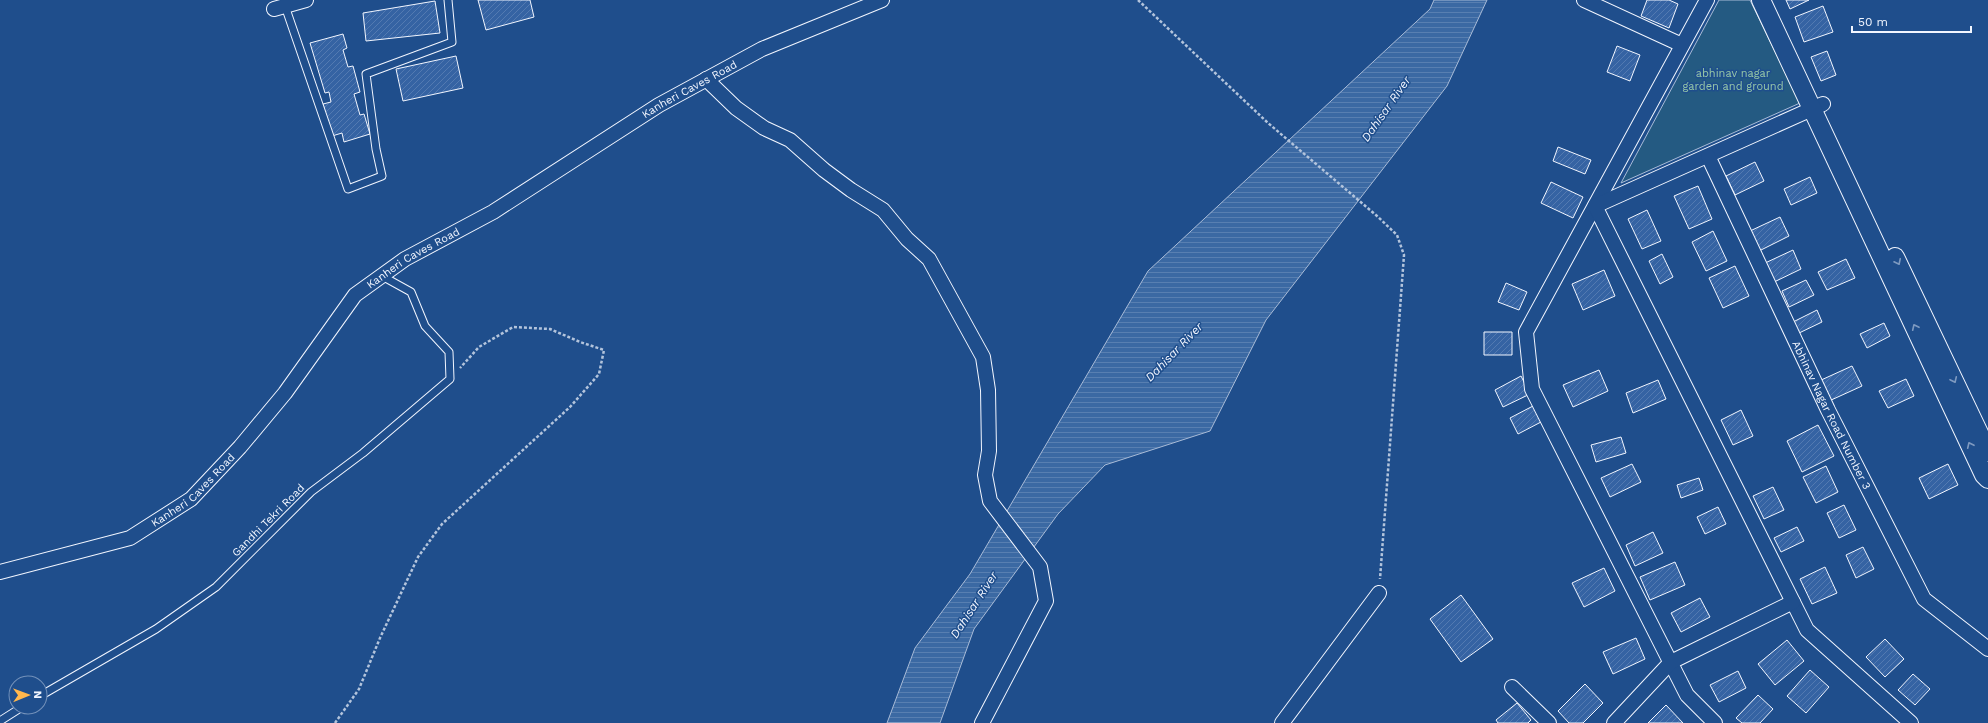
<svg xmlns="http://www.w3.org/2000/svg" width="1988" height="723" font-family="'Work Sans',sans-serif">
<style>
.green{fill:#245a82;stroke:#a8bbd7}
.water{fill:url(#water-rules);stroke:#a8bbd7}
.building{fill:url(#building-hatch);stroke:#f2f6ff}
.lines{fill:none;stroke-linecap:round;stroke-linejoin:round}
.service-casing{stroke:#f2f6ff;stroke-width:9}
.minor-casing{stroke:#f2f6ff;stroke-width:16}
.tertiary-casing{stroke:#f2f6ff;stroke-width:20}
.path{stroke:#b3c4dc;stroke-width:2.5;stroke-dasharray:3 2;stroke-linecap:butt}
.service{stroke:#1f4e8c;stroke-width:7}
.minor{stroke:#1f4e8c;stroke-width:14}
.tertiary{stroke:#1f4e8c;stroke-width:18}
.oneway{stroke:#7e9ac0}
.labels{text-anchor:middle;stroke-width:3;stroke-linejoin:round;paint-order:stroke}
.park-label{font-size:11px;fill:#97c8a6;stroke:#1f4e8c}
.street-label{font-size:11px;fill:#f2f6ff;stroke:#1f4e8c}
.water-label{font-size:12px;font-style:italic;fill:#f2f6ff;stroke:#1f4e8c}
</style>
<defs>
<pattern id="water-rules" width="6" height="5" patternUnits="userSpaceOnUse"><rect width="6" height="5" fill="#3b69a3"/><path d="M0 2.5h6" fill="none" stroke="#587fb1"/></pattern>
<pattern id="building-hatch" width="6" height="6" patternUnits="userSpaceOnUse"><rect width="6" height="6" fill="#3563a3"/><path d="M-1 1l2-2M0 6l6-6M5 7l2-2" fill="none" stroke="#537ab1"/></pattern>
</defs>
<rect width="100%" height="100%" fill="#1f4e8c"/>
<path class="green" d="M1719,0H1750L1800,103L1621,183Z"/>
<path class="water" d="M1434,0H1487L1447,86L1266,320L1210,431L1105,465L1058,514L974,629L940,723H887L915,648L970,574L1148,271L1430,9Z"/>
<path class="building" d="M478,0H530L534,17L486,30Z
M1647,0H1669L1678,4L1669,28L1641,16Z
M1786,0H1809L1790,9Z
M435,1L440,33L366,41L363,13Z
M1823,6L1833,32L1804,42L1795,17Z
M343,34L347,48L343,50L348,67L353,66L360,92L354,94L360,115L364,114L370,134L344,142L342,133L332,136L323,104L331,102L329,92L325,93L310,43Z
M1617,46L1640,55L1630,81L1607,72Z
M1827,51L1836,75L1821,81L1811,57Z
M456,56L463,88L403,101L396,69Z
M1558,147L1591,160L1585,174L1553,161Z
M1755,162L1764,181L1735,195L1726,176Z
M1810,177L1817,193L1791,205L1784,189Z
M1551,182L1583,197L1573,218L1541,203Z
M1698,186L1712,219L1689,229L1674,196Z
M1647,210L1661,241L1642,249L1628,219Z
M1780,217L1789,236L1759,251L1750,231Z
M1713,231L1727,261L1706,271L1692,242Z
M1793,250L1801,269L1772,283L1763,264Z
M1662,254L1673,277L1660,284L1649,261Z
M1846,259L1855,278L1827,290L1818,272Z
M1735,266L1749,296L1723,308L1709,278Z
M1604,270L1615,296L1583,310L1572,284Z
M1806,280L1814,295L1789,307L1782,291Z
M1506,283L1527,292L1519,310L1498,302Z
M1817,310L1822,322L1797,334L1791,323Z
M1884,323L1890,336L1867,348L1860,334Z
M1484,332H1512V355H1484Z
M1852,366L1862,386L1829,401L1819,381Z
M1599,370L1608,391L1573,407L1563,385Z
M1521,376L1530,394L1503,407L1495,390Z
M1906,379L1914,396L1888,408L1879,391Z
M1658,380L1666,399L1633,413L1626,393Z
M1533,406L1541,422L1518,434L1510,418Z
M1741,410L1753,436L1733,445L1721,420Z
M1818,425L1834,456L1802,472L1787,441Z
M1621,437L1626,453L1596,462L1591,445Z
M1632,464L1641,482L1610,497L1601,478Z
M1948,464L1958,485L1929,499L1919,478Z
M1826,466L1838,492L1816,503L1803,477Z
M1699,478L1703,490L1681,498L1677,485Z
M1773,487L1784,510L1764,519L1753,496Z
M1844,505L1856,530L1839,538L1827,513Z
M1718,507L1726,524L1705,534L1697,517Z
M1797,527L1804,541L1781,552L1774,538Z
M1653,532L1663,553L1635,566L1626,545Z
M1863,547L1874,569L1856,578L1846,555Z
M1675,562L1685,585L1650,600L1640,577Z
M1825,567L1837,593L1812,604L1800,579Z
M1604,568L1615,591L1584,607L1572,583Z
M1461,595L1493,639L1461,662L1430,619Z
M1700,598L1710,617L1681,632L1671,613Z
M1636,638L1645,659L1613,674L1603,652Z
M1885,639L1904,659L1885,677L1866,657Z
M1787,640L1804,661L1775,685L1758,664Z
M1810,670L1829,687L1806,713L1787,696Z
M1738,671L1746,688L1719,702L1710,685Z
M1913,674L1930,689L1915,705L1898,690Z
M1585,684L1603,703L1583,723H1569L1558,711Z
M1758,695L1773,709L1760,723H1742L1736,718Z
M1517,703L1531,720L1528,723H1498L1496,720Z
M1666,705L1683,723H1648Z"/>
<g class="lines">
<g class="service-casing">
<path id="service" d="M285,6L348,189L382,176L376,149L366,74L452,42L448,0
M40,696L156,629L216,587L311,492L363,453L450,379L449,352L425,326L411,292L382,276
M0,721L22,707"/>
</g>
<g class="minor-casing">
<g id="minor">
<path d="M1584,0L1682,45"/>
<path d="M1707,0L1526,332L1532,389L1687,695L1715,723"/>
<path d="M274,9L306,0"/>
<path d="M706,79L736,108L764,128L790,140L824,170L851,190L883,210L907,239L929,259L983,357L988,390L989,451L985,475L990,501L1040,567L1046,601L982,723"/>
<path d="M1823,104L1595,206L1807,630L1911,723"/>
<path id="s1" d="M1708,156L1828,410L1924,599L1988,649"/>
<path id="s2" d="M0,572L130,538L191,499L240,447L285,393L355,295L405,259L493,212L659,105L762,49L882,0"/>
<path d="M1512,687L1549,723"/>
<path d="M1282,723L1379,593"/>
<path d="M1614,723L1671,662L1793,602"/>
</g>
</g>
<g class="tertiary-casing">
<path id="tertiary" d="M1761,0L1984,475L1988,479
M1895,257L1988,452"/>
</g>
<path class="path" d="M1138,0L1268,123L1377,216L1397,235L1404,255L1380,579
M335,723L359,689L380,638L418,557L442,524L570,407L599,374L604,350L580,342L550,329L513,327L479,347L460,368"/>
<use href="#service" class="service"/>
<use href="#minor" class="minor"/>
<use href="#tertiary" class="tertiary"/>
</g>
<defs><path id="oneway-chevron" d="M-2-3.5L2.5 0L-2 3.5" fill="none" stroke-width="1.6" stroke-linecap="round" stroke-linejoin="round"/></defs>
<g class="oneway">
<use href="#oneway-chevron" transform="translate(1898 262) rotate(64)"/>
<use href="#oneway-chevron" transform="translate(1915 327) rotate(-115)"/>
<use href="#oneway-chevron" transform="translate(1954 380) rotate(65)"/>
<use href="#oneway-chevron" transform="translate(1970 445) rotate(-115)"/>
</g>
<g class="labels">
<g class="park-label">
<text x="1733" y="77">abhinav nagar<tspan x="1733" dy="13">garden and ground</tspan></text>
</g>
<g class="street-label">
<text dy="4" stroke="none"><textPath href="#s2" startOffset="862">Kanheri Caves Road</textPath></text>
<text dy="4" stroke="none"><textPath href="#s2" startOffset="538">Kanheri Caves Road</textPath></text>
<text dy="4" stroke="none"><textPath href="#s1" startOffset="287">Abhinav Nagar Road Number 3</textPath></text>
<text dy="4" stroke="none"><textPath href="#s2" startOffset="214">Kanheri Caves Road</textPath></text>
<text transform="translate(268 520) rotate(-45)" y="4">Gandhi Tekri Road</text>
</g>
<g class="water-label">
<text transform="translate(1386 109) rotate(-55)" y="4">Dahisar River</text>
<text transform="translate(1174 352) rotate(-46)" y="4">Dahisar River</text>
<text transform="translate(974 605) rotate(-57)" y="4">Dahisar River</text>
</g>
</g>
<g transform="translate(28 695) rotate(89)"><circle r="19" fill="#1f4e8c" stroke="#7391ba"/>
<path d="M0-3L7 15L0 10L-7 15Z" fill="#ffb74d"/>
<text y="-6" font-size="11" font-weight="bold" text-anchor="middle" fill="#f2f6ff">N</text>
</g>
<path d="M1852 26v6h119v-6" fill="none" stroke="#f2f6ff" stroke-width="2"/>
<text x="1858" y="26" font-size="12" fill="#f2f6ff" stroke="#1f4e8c" stroke-width="3" paint-order="stroke">50 m</text>
</svg>
